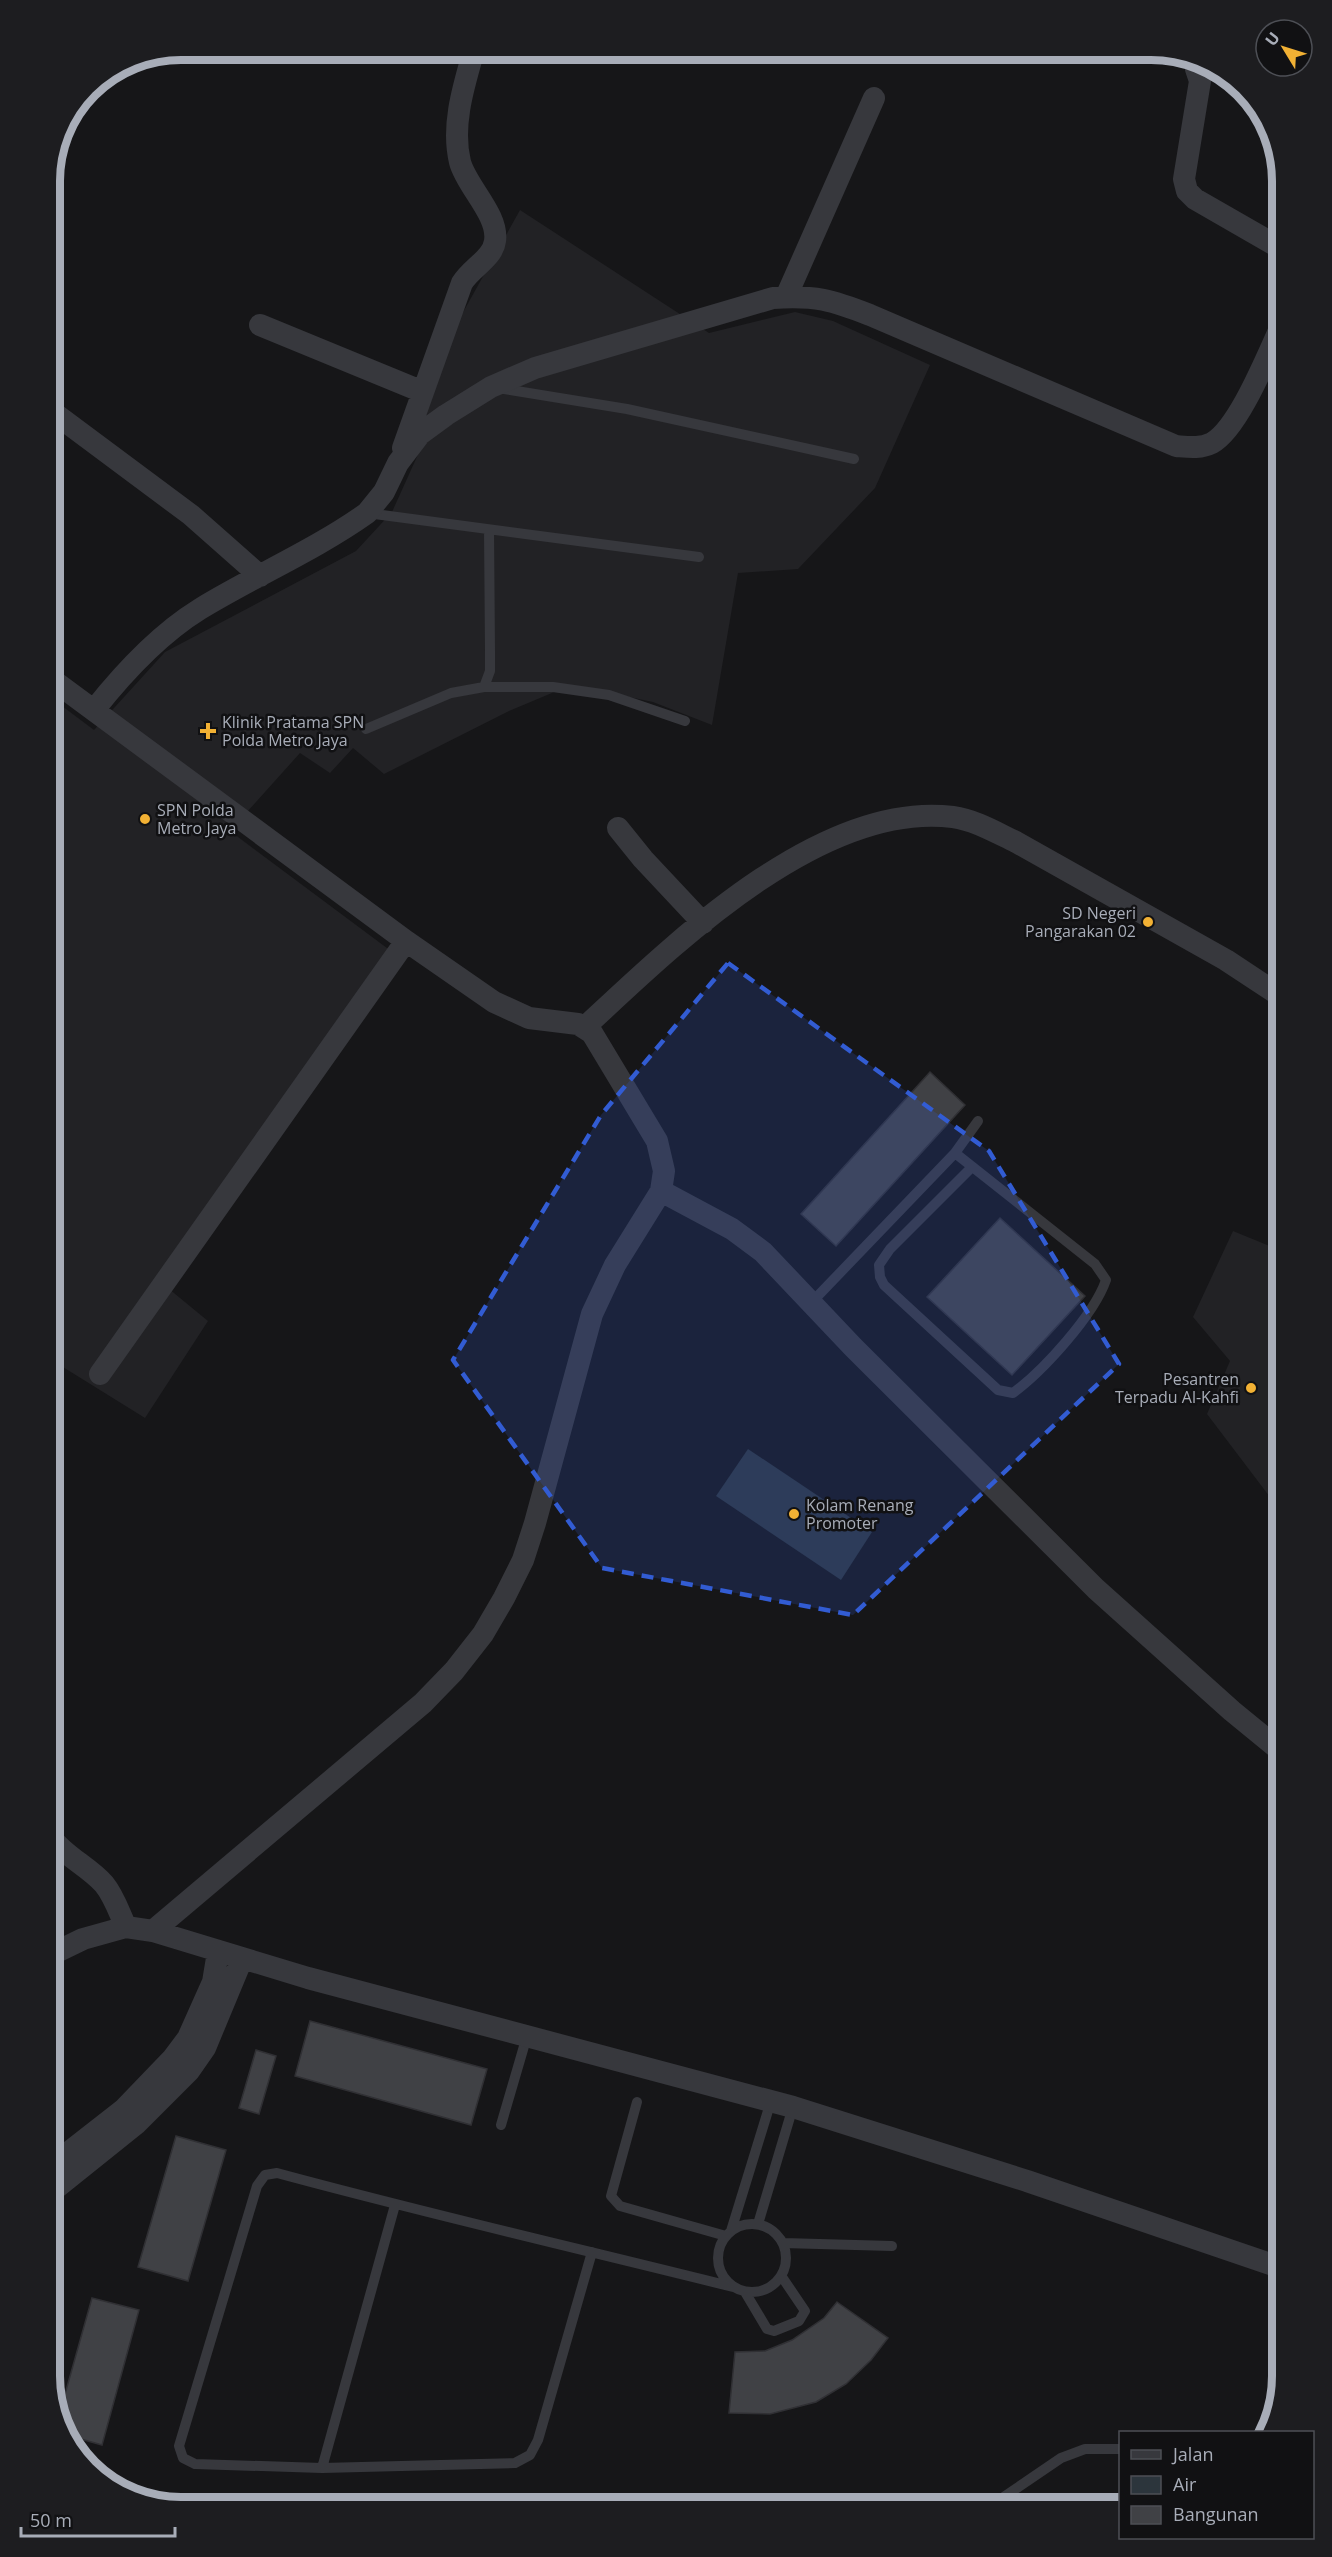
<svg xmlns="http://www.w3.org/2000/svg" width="1332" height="2557" font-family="'Open Sans',sans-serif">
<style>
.built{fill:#222225}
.water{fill:#2c353c}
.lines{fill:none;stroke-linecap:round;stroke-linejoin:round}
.stream{stroke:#2c353c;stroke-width:6}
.building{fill:#404145;stroke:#303034;stroke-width:1.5}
.service{stroke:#37383d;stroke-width:10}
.minor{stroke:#37383d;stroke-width:22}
.marked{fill:#325cd3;fill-opacity:0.2;stroke:#325cd3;stroke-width:4.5;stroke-dasharray:12 8;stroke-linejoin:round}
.poi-dot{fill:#f2b134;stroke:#111113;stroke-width:2}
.labels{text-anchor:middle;stroke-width:5;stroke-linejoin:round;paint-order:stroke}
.poi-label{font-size:16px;fill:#a8adb8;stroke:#111113;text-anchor:start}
.rim{fill:none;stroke:#a8adb8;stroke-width:8}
</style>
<rect width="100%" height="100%" fill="#161618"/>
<path class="built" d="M520,210L709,333L795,312L833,321L930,365L875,488L798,569L738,573L712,725L653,702L571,685L509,711L384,774L353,748L330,773L300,753L230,831L399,957L163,1284L208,1321L145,1418L50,1359V697L94,730L165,652L356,551L392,512L420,450L432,368Z
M1233,1231L1282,1251V1513L1207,1414L1230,1361L1193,1317Z"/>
<path class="water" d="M748,1449L872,1532L841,1580L716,1496Z"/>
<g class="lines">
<path class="stream" d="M1282,493C1270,471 1276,452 1282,428"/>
</g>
<path class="building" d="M930,1072L965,1105L836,1246L801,1214Z
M1000,1218L1085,1296L1012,1375L927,1297Z
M310,2021L487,2069L471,2125L295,2076Z
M256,2050L276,2056L259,2114L239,2108Z
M176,2136L226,2150L188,2281L138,2267Z
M92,2298L139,2310L102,2445L67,2435L60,2427L58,2419Z
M837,2302L888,2338L871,2360L846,2384L816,2402L770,2414L729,2413L735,2352L765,2351L792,2340L824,2318Z"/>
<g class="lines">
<path class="service" d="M498,388L627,409L854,459
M367,513L699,557
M484,687H553L609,695L685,721
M366,729L451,693L484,687L490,671V651L489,530
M955,1153L1095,1264L1106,1280C1094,1315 1043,1371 1013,1393L998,1390L884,1285L880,1277L879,1265L890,1249L971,1168
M811,1303L955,1153L978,1121
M637,2102L611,2196L620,2206L726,2236
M501,2125L527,2036
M718 2258a34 34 0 1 1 68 0a34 34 0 1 1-68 0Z
M758,2224L793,2107
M731,2231L771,2101
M783,2243L892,2246
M592,2252L538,2440L530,2455L515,2463L322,2468L195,2464L183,2458L179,2446L257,2186L265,2175L277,2173C428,2214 581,2249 733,2287
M745,2292L767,2329L774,2331L799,2321L805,2311L782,2277
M322,2468L395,2205
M989,2507L1061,2458L1085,2449H1120"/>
<path class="minor" d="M1196,69L1200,81L1184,179L1187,191L1195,199L1282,249
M786,297L874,98
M260,325L423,392
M50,410L191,515L260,576
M403,448L462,283C471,268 493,258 495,241C499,215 466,186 460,162C451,125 464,85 474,50
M94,710C124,672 158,635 200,609C254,576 315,550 367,513L384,492L398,463L420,434L446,415L491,387L535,368L773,298C815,295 832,300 870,315L1176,446C1188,447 1200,449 1212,443C1239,428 1268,354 1282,324
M618,828L643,859L703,923
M585,1027C674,944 821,800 953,817C975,820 997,833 1016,842L1226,960L1282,997
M661,1191L732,1229L763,1252L853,1347L1096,1589L1232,1711L1282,1752
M100,1374L406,941
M50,1836C64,1856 88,1866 104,1884C114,1896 119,1912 126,1927
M153,1931L308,1978L793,2107L1027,2181L1282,2268
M50,1955L83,1939L126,1927L153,1931L423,1703L454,1671L483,1634L504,1598L523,1560L535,1523L592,1314L615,1265L661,1191L664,1171L657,1141L592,1033L578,1024L529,1018L494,1002L406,941L50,678
M50,2167L123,2110L173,2058L188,2038L213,1982L218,1952
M50,2193L136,2124L189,2071L205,2048L242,1959"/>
</g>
<path class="marked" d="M728,963L989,1151L1119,1364L853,1615L602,1568L453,1360L601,1115Z"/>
<g class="poi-dot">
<path d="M205 722h6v6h6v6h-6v6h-6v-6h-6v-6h6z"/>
<circle cx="145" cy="819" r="6"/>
<circle cx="1148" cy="922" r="6"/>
<circle cx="1251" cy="1388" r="6"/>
<circle cx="794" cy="1514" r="6"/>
</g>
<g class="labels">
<g class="poi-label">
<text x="222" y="728">Klinik Pratama SPN<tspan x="222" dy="18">Polda Metro Jaya</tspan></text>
<text x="157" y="816">SPN Polda<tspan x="157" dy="18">Metro Jaya</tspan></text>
<text x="1136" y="919" text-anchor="end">SD Negeri<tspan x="1136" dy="18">Pangarakan 02</tspan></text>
<text x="1239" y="1385" text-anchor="end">Pesantren<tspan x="1239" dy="18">Terpadu Al-Kahfi</tspan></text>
<text x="806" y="1511">Kolam Renang<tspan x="806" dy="18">Promoter</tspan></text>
</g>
</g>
<path d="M0 0H1332V2557H0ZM181 60H1151A121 121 0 0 1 1272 181V2376A121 121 0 0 1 1151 2497H181A121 121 0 0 1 60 2376V181A121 121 0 0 1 181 60Z" fill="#1d1d20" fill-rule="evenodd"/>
<path class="rim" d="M181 60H1151A121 121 0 0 1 1272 181V2376A121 121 0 0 1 1151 2497H181A121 121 0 0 1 60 2376V181A121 121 0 0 1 181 60Z"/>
<rect x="1119" y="2431" width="195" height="108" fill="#111113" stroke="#4d4f55" stroke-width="1.5"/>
<rect x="1131" y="2450" width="30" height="9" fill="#37383d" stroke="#4d4f55" stroke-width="1.5"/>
<text x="1173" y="2461" font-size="18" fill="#a8adb8">Jalan</text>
<rect x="1131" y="2476" width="30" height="18" fill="#2c353c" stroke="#4d4f55" stroke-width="1.5"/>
<text x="1173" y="2491" font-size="18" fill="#a8adb8">Air</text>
<rect x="1131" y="2506" width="30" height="18" fill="#404145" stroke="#4d4f55" stroke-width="1.5"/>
<text x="1173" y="2521" font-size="18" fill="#a8adb8">Bangunan</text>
<g transform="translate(1284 48) rotate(308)"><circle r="28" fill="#111113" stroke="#4d4f55" stroke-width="1.5"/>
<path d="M0-4.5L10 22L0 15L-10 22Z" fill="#f2b134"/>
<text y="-9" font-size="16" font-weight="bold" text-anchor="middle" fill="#a8adb8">U</text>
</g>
<path d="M21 2527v9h154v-9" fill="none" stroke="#a8adb8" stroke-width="3"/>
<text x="30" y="2527" font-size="18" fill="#a8adb8" stroke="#111113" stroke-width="4.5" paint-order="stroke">50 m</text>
</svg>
